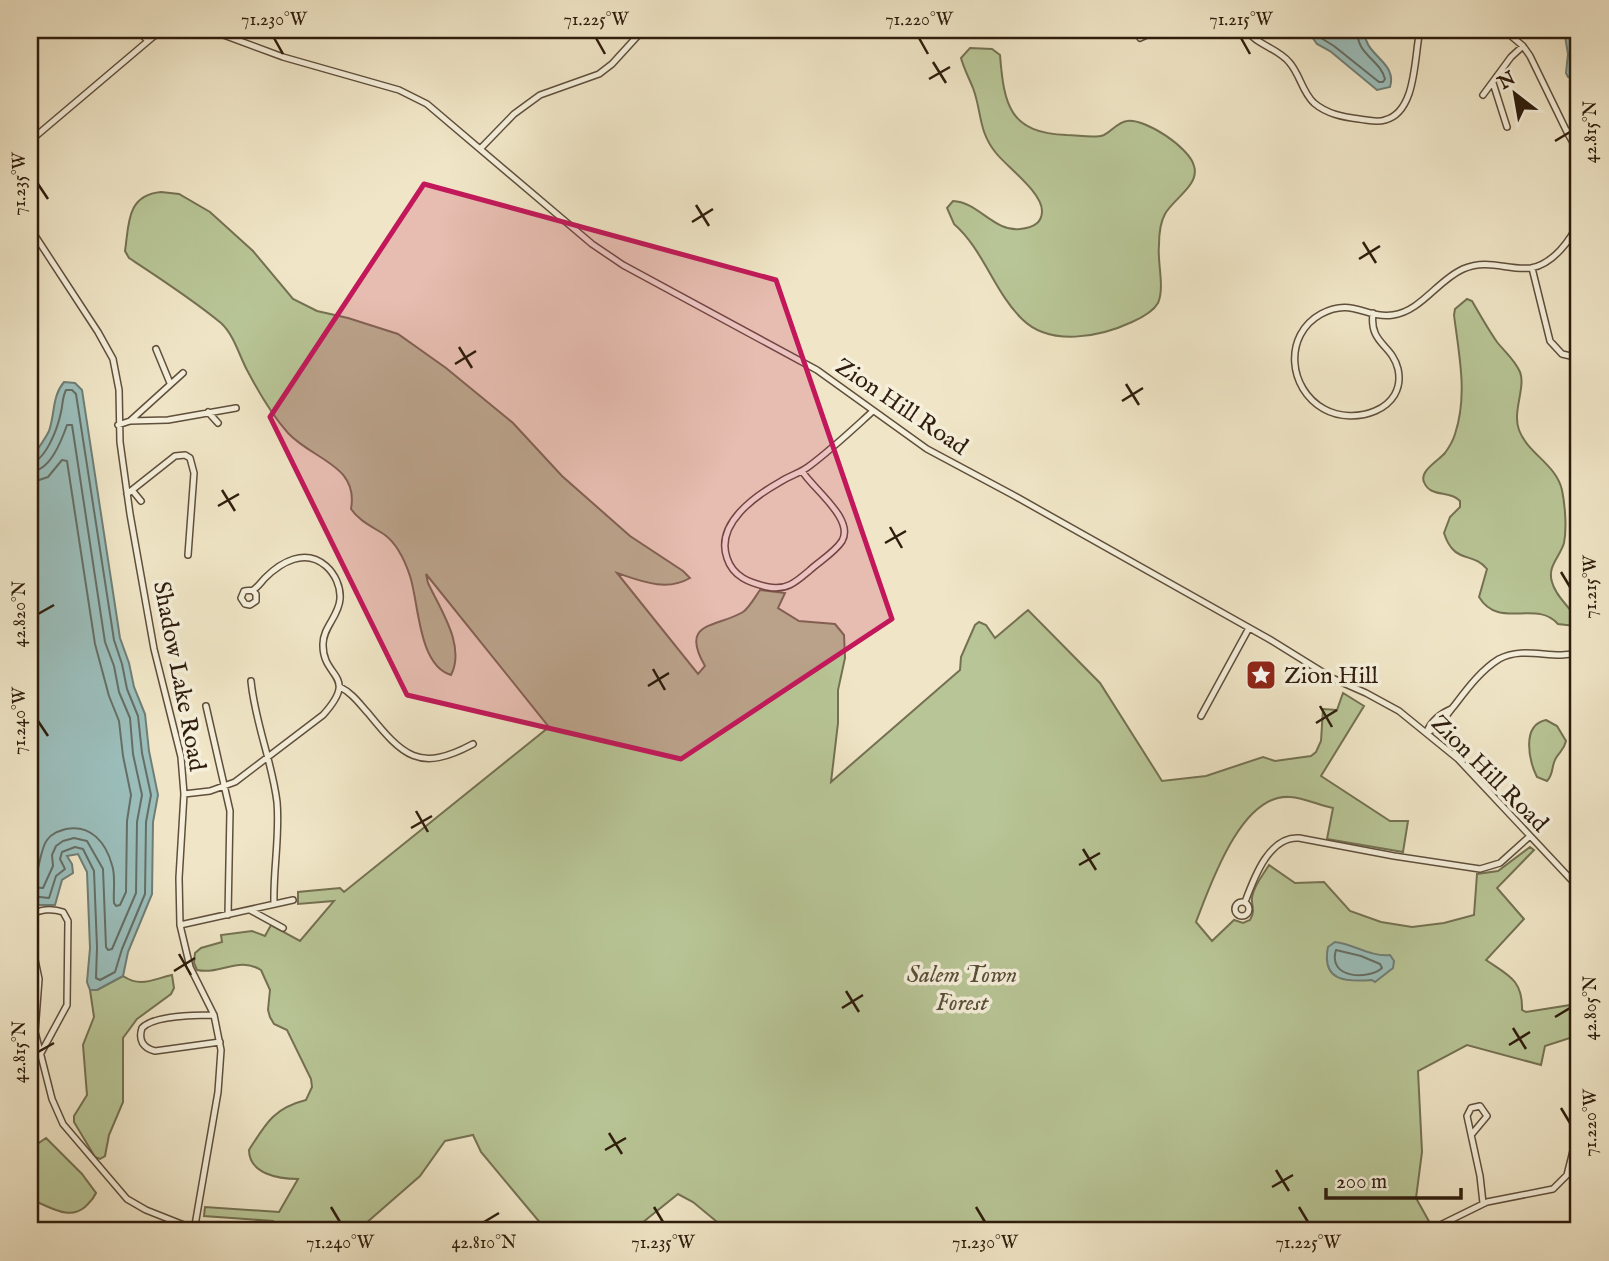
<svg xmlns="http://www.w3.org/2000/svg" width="1609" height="1261" font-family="'IM FELL English',serif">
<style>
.green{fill:#b8c596;stroke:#747152;stroke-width:2}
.water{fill:#9bbebb;stroke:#707e75;stroke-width:2}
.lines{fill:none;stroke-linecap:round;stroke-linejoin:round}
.shore{stroke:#656e64;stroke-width:2}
.minor-casing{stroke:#5f4f3c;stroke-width:8}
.minor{stroke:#f5efdb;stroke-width:5}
.marked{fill:#c2185b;fill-opacity:0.2;stroke:#c2185b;stroke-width:5;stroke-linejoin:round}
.ticks{fill:none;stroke:#2f1d0d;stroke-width:2.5}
.labels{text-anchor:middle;stroke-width:7;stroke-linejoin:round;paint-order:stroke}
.street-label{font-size:24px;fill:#2f1d0d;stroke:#f5efdb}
.poi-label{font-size:24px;fill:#2f1d0d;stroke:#f5efdb;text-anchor:start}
.park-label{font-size:24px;font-style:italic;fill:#584f36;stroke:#f5efdb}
.neatline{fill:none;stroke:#2f1d0d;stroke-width:2.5}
.ticks-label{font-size:18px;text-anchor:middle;fill:#2f1d0d}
</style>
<rect width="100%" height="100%" fill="#f0e6c7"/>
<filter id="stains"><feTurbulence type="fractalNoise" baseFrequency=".00286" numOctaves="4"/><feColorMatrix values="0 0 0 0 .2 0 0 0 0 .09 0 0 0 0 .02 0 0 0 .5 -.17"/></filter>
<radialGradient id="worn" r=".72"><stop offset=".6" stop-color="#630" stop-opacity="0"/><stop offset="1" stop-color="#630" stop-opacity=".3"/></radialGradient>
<path class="green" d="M970,48L992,49L1000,55C1004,106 1010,133 1067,135C1078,135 1095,139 1104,135C1112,131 1118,122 1127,121C1145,118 1190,148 1194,166C1200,185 1173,199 1165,214C1160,223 1159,235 1159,245C1157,262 1165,287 1158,303C1153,312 1141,318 1132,322C1100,337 1050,347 1022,319C995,293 983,249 954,224L947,208L953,201C978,202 994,232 1020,229C1032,228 1042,223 1042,211C1042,192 1007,167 996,153C978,131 982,112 973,88C969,78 964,69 961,58Z
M161,192L179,194L210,212L253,251L293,299L317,311L348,318L398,334L446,368L513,423L562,476L630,536L683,571L690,578C666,592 641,581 617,573L698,674L705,666C679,621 716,628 743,612C749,608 755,597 760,590L785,593L778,608L799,621L835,624L844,635L845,658L838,690V723L831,782L960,670L961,657L975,625L979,622L986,625L995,638L1028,610L1100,683L1162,781L1206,776L1263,757L1275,761L1311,756L1316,752L1321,741L1323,709L1337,710L1343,693L1364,706L1321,776L1390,821H1408L1403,852L1327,839L1333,808C1319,805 1304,798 1290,797C1241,793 1210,886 1196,922L1212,941L1234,920L1243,923L1250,920C1256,910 1251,906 1252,897C1254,885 1263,875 1269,865L1295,883L1324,882L1350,911L1381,922L1412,927L1444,923L1474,915L1477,874L1498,871L1530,847L1534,850L1497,888L1524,919L1486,960C1508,975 1523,980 1522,1010L1526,1012L1577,1004L1579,1012V1035L1545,1046L1541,1065L1467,1045L1418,1071L1422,1152L1416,1198L1431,1225L1422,1231H797L788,1225L793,1231H728L693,1202L678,1194L632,1231H547L481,1152L473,1135L445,1141L420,1176L357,1231H280L273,1221L204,1216L205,1207L279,1212L298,1179C279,1179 249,1174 249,1150C266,1123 274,1108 306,1100L312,1087L311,1079L287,1030L274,1024L270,1017L268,1010L270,990L261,970C239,956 220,975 197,970L194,963L195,953L201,948L222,942L221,935L252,931L265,936L271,925L300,941L334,901L298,904V892L340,888L344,892L549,727L426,574L428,583C440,609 466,646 451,675C418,665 419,603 410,576C405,561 397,544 385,535C373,527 359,521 351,509C359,465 313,460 288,433C272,415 258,391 247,370C239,355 234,335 221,323C192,299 161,279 129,258L125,251C129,225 126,195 161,192Z
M1467,299L1472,301C1480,315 1488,329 1497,342C1505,352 1515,360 1520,372C1526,387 1512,412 1519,430C1528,454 1556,464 1562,490C1565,505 1567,528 1564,543C1560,557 1547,566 1552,582C1556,598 1572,608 1578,622L1575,626L1558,624C1536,599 1499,630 1479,597L1487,569C1473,551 1454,565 1444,533L1450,517L1460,507V501C1450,490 1430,498 1424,482C1419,471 1439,460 1445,453C1450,446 1453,441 1455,434C1468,395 1459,355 1454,315L1455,309Z
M1546,720L1557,726L1566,741C1564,750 1560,751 1556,758C1551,766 1554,774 1547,781L1537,777C1529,761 1521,725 1546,720Z
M172,975L174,988L171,994L137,1019L123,1038V1102L109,1135L105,1156L100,1159L95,1157L74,1122V1116L87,1095L83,1045L94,1017L90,990H97L123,976C141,988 153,979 172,975Z
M46,1138L82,1174L96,1193C93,1200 90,1202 85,1207C67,1222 48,1204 30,1200V1149Z"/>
<path class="water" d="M1307,30H1365C1362,55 1398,61 1390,87L1377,90L1330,51L1317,44Z
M1564,30H1579V78L1576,80L1568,77L1566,73L1568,54Z
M64,382L75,383L82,390L120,638L129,663L134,687L145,714L149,751L158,795L153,822L152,894L128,952L123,976L97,990H90L87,982L90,948L87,872L78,854L67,856L72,864L73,873L62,880L55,905H35L30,901V461C36,451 44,441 49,431C55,414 52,396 64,382Z
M1335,942C1354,944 1370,957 1390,955L1394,961L1393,968L1375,982L1372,980C1347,982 1321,982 1328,947Z"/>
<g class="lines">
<path class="shore" d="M1315,30L1321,38L1334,46L1379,82H1383L1385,79C1380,59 1355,54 1358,30
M30,463C46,461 58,427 61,412C63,404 62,398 66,390H72L76,394L114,640L122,664L127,689L138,716L142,753L151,795L146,822L145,894L122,949L115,972L100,980L96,978L97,947L94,871L83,849L75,847L62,852L60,859L65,869L56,876L49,898L30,896
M30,472C50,471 61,442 67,425H72L105,642L114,666L119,692L130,718L133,754L142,795L137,822L136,893L112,949L108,950L106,947L103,869L87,841L74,838L63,841L56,846L52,855L53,866L43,888L30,887
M30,483L48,477L62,460L67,461L95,644L109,696L119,721L123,756L131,795L127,821L126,892L120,905L116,906L114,903C113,891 116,876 112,865C106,843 91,824 66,829C59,831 52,833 47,840C41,848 40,864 36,875L30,877
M1336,950L1361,956L1380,964L1382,968C1369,980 1327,979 1336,950Z"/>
<g class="minor-casing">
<path id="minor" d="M138,30L148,41
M210,30L283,57L399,90L427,104L592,244L623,265L817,370L927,449L1013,495L1269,639L1332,678L1366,693L1399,711L1458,759L1579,888
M1246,30C1257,45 1277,48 1289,62C1300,74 1302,92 1314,103C1327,114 1343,117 1359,119C1368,120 1377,123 1385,120C1417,112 1414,56 1420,30
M1504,30L1523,46L1530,56L1567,132L1579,127
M1140,38L1158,30
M1493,83L1507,127
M1483,95L1511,57L1523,46
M1567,132L1579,153
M30,141L154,36L167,30
M481,148L514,114L540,95L599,74L612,64L643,30
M30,228L98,332L113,359L119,390L120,442L130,514L154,649L181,757L184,794L179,878L180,925L190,967L214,1015L221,1050L218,1092L194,1231
M1532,268L1550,341L1562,354L1579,358
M1373,313C1369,344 1392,344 1398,369C1407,410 1354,426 1324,409C1288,389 1283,335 1321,314C1352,297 1366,319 1393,315C1421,311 1438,280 1463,269C1489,258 1508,271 1531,268C1553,264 1571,240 1579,221
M156,349L170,383
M208,412L218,423
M130,421L183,373
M118,425L130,421L168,420L236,408
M802,471C812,488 855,519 842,541C835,552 820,561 810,570C797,581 787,591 768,587C750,583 733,577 727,558C715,524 755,496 780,482C789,476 800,473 808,467C831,450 852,430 873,411
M132,490L141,501
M127,494L175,456L185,455L190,458L194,473L188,555
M251,681C255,723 272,761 277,802C280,836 273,870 274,904
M340,687C352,693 359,703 368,713C403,756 419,773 473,744
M206,706L230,811L228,915
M1201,716L1249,628
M1427,732C1440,728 1446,715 1454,706C1467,689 1481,670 1499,659C1525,645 1554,661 1579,652
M1427,732C1430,722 1441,713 1451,709
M184,794L210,791L235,782L323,715C360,674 322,679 323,644C323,627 339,616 340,599C341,587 335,574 326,566C305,548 281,562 265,578C262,581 257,588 253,590C250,591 247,590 244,591L241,598L245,604L250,605L256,601V594L253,591
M1235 909a7 7 0 1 1 14 0a7 7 0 1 1-14 0Z
M1245,902C1254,878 1269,836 1299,838L1394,856L1480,869L1500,863L1530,836
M250,910L283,928
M30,916C39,909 52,908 63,912L68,921L67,1005L41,1053
M180,925L293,900
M30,936L39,979L35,1032L52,1099L63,1124L127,1199L146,1210L194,1229
M214,1015C196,1015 154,1015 142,1028C138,1040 143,1048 155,1051L220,1042
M1472,1134L1487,1116L1480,1106L1471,1108L1467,1116L1480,1176L1483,1203
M1428,1231L1487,1202L1553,1189L1567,1175L1579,1127"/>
</g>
<use href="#minor" class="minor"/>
</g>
<path class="marked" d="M424,184L776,280L892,619L681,759L407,695L270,417Z"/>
<path class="ticks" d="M274,38L283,54M596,38L605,54M919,38L928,54M1241,38L1250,54M933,62L946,83M929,79L950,67M1555,141L1570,132M38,184L48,199M696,205L709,226M692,222L713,209M1363,242L1376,263M1359,259L1380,246M459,347L472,368M455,364L476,351M1126,384L1139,405M1122,401L1143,388M222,490L235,511M218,506L239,494M890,527L902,548M885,543L906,531M1561,572L1570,587M38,614L54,605M653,669L665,690M648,686L669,673M1320,706L1332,727M38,721L48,736M1316,723L1337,710M416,811L428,832M411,828L432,816M1083,849L1096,870M1079,865L1100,853M179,954L191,975M174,971L195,958M846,991L859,1012M842,1008L863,995M1555,1017L1570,1008M1513,1028L1526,1049M1509,1045L1530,1032M38,1052L54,1043M1561,1108L1570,1123M609,1133L622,1154M605,1150L626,1138M1276,1170L1289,1191M1272,1187L1293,1175M331,1207L340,1222M654,1207L663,1222M976,1207L985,1222M1299,1207L1308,1222M484,1222L499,1213"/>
<defs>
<g id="sight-square" transform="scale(1.575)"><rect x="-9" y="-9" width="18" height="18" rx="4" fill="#8f2418" stroke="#f5efdb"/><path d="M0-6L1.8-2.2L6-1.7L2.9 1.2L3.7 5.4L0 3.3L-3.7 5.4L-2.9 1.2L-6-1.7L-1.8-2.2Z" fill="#fff"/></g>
</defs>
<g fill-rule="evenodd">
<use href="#sight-square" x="1261" y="675"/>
</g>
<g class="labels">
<g class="street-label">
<text transform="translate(902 406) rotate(34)" y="8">Zion Hill Road</text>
<text transform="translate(180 676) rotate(79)" y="8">Shadow Lake Road</text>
<text transform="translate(1490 773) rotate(45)" y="8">Zion Hill Road</text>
</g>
<g class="poi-label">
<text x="1284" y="683">Zion Hill</text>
</g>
<g class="park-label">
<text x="962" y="982">Salem Town<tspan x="962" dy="28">Forest</tspan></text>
</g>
</g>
<rect width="1609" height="1261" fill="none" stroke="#f0e6c7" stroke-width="77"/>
<g transform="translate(1515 94) rotate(329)" stroke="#f5efdb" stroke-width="5" paint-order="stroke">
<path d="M0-5L12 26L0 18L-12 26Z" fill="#2f1d0d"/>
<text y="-10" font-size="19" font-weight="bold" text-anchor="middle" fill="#2f1d0d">N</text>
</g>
<path d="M1326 1188v10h135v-10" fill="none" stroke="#2f1d0d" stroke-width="3.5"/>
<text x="1336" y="1188" font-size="21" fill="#2f1d0d" stroke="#f5efdb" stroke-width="5" paint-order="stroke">200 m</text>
<rect x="38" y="38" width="1532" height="1184" class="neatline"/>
<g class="ticks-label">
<text x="274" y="25">71.230°W</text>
<text x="596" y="25">71.225°W</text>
<text x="919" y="25">71.220°W</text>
<text x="1241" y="25">71.215°W</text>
<text transform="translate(1590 132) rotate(-90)" y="6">42.815°N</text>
<text transform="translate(19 184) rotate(-90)" y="6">71.235°W</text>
<text transform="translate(1590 587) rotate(-90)" y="6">71.215°W</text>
<text transform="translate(19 614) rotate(-90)" y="6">42.820°N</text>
<text transform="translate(19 721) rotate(-90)" y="6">71.240°W</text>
<text transform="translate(1590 1008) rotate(-90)" y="6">42.805°N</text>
<text transform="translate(19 1052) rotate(-90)" y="6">42.815°N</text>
<text transform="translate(1590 1123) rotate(-90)" y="6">71.220°W</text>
<text x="340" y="1248">71.240°W</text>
<text x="484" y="1248">42.810°N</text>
<text x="663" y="1248">71.235°W</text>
<text x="985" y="1248">71.230°W</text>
<text x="1308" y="1248">71.225°W</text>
</g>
<rect width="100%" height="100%" filter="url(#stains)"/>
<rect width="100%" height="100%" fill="url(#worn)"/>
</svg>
